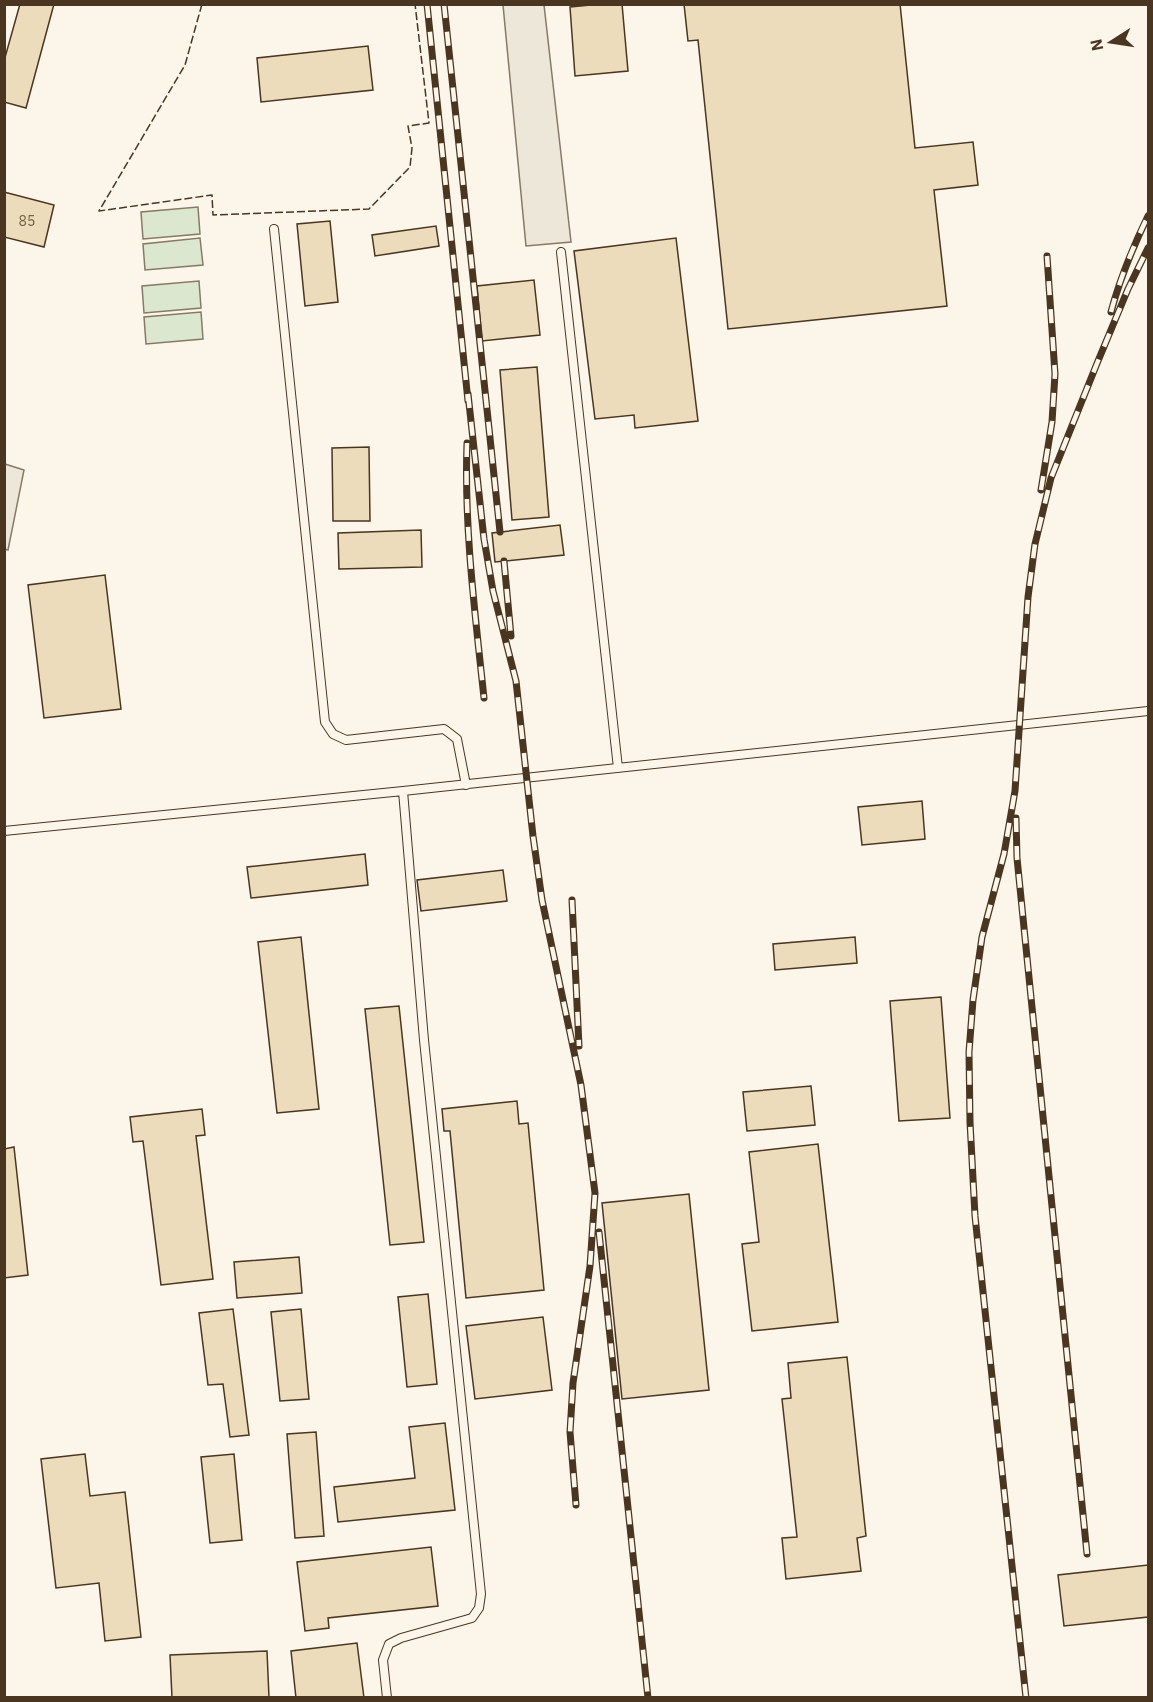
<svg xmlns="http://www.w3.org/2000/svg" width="1153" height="1702" font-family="'IBM Plex Sans',sans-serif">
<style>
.green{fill:#dce7d0;stroke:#887966;stroke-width:1.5}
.parking{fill:#ede7d9;stroke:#887966;stroke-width:1.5}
.building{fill:#ecdcbc;stroke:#4a3520;stroke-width:1.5}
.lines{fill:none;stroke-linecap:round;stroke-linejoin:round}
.service-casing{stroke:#4a3520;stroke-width:10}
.service{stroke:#fbf6e9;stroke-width:8}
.rail-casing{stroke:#4a3520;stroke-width:7}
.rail{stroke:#fbf6e9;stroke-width:4.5;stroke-dasharray:14;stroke-linecap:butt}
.fence{stroke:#4a3520;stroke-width:1.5;stroke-dasharray:8 3;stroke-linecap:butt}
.labels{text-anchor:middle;stroke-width:4.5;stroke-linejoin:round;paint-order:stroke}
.number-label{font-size:14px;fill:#725f47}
</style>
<rect width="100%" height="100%" fill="#fbf6e9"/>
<path class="green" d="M198,207L200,234L143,239L141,212Z
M200,238L203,265L145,270L143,244Z
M199,281L201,308L144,313L142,286Z
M201,312L203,339L146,344L144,317Z"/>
<path class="parking" d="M503,5H544L571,242L526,246Z
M5,464L24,470L8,550L4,549Z"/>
<path class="building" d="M20,4H54L26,108L4,102V61Z
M601,4H622L628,71L575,76L570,7Z
M684,4H900L915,148L973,142L978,185L934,190L947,306L728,329L698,40L688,41Z
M368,46L373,90L261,102L257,58Z
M4,192L54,205L44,247L4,237Z
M330,221L338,302L305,306L297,224Z
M436,226L439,246L375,256L372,235Z
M676,238L698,421L635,428L634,415L595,419L574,251Z
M534,280L540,335L482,341L477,286Z
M537,367L549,517L512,520L500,370Z
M369,447L370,521H333L332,448Z
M560,525L564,555L495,562L492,533Z
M421,530L422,567L339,569L338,533Z
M105,575L121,709L44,718L28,585Z
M922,801L925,839L862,845L858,807Z
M365,854L368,885L251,898L247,867Z
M503,870L507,901L421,911L417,880Z
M301,937L319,1109L277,1113L258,942Z
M855,937L857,963L775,970L773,944Z
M941,997L950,1118L899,1121L890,1001Z
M399,1006L424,1242L390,1245L365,1009Z
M811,1086L815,1125L747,1131L743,1092Z
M517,1101L519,1124L528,1123L544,1290L466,1298L450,1131H444L442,1109Z
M202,1109L205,1135L196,1136L213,1279L161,1285L143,1141L133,1142L130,1117Z
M818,1144L838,1322L752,1331L742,1244L759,1242L749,1152Z
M14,1147L28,1275L4,1278V1149Z
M689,1194L709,1390L622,1399L602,1203Z
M299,1257L302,1293L237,1298L234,1262Z
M428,1294L437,1384L407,1387L398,1297Z
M233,1309L249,1435L230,1437L223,1384L208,1385L199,1313Z
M301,1309L309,1399L280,1401L271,1312Z
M543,1317L552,1390L475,1399L466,1326Z
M847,1357L866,1536L857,1538L861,1571L786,1579L782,1538L797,1537L782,1399L791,1398L788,1363Z
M445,1423L455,1510L338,1522L334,1487L415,1478L409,1427Z
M316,1432L324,1536L295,1538L287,1434Z
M85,1454L90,1496L125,1492L141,1637L105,1641L99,1583L56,1588L41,1459Z
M234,1454L242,1540L210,1543L201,1457Z
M431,1547L438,1606L328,1618L329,1628L305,1631L297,1562Z
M1148,1565V1617L1064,1626L1058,1575Z
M357,1643L364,1698H296L291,1651Z
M267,1651L269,1698H172L170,1655Z"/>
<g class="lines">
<g class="service-casing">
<path id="service" d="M274,229L325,722L333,734L346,740L444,729L457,739L466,785
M561,252L618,768
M4,831L403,791L1148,711
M387,1698L383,1660L389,1644L401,1638L472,1618L479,1608L481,1594L424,1040L403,791"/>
</g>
<use href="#service" class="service"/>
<g class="rail-casing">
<path id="rail" d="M427,4L468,401
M444,4L500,532
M1111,312C1120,278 1133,247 1148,216
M468,394L484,539L493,591L516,681L533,836L542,900L581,1085L595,1193L590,1266L573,1383L570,1432L576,1505
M467,443C464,528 475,613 484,698
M1041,490L1052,422L1055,374L1047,256
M504,561L511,636
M1016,818L1017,858L1087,1554
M572,900L579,1046
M599,1232L648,1698
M1026,1698L975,1216L970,1122L969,1052L973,1000L982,937L1004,854L1015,791L1028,597L1035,544L1051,478L1098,361L1128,289L1148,248"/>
</g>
<use href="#rail" class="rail"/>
<path class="fence" d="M202,4L185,65L99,211L212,195L213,215L369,209L410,167L412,148L408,126L429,123L415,4"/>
</g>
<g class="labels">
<g class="number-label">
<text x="27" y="226">85</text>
</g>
</g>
<rect width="1153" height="1702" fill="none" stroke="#4a3520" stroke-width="12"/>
<g transform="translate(1111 42) rotate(258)" stroke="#fbf6e9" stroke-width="4.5" paint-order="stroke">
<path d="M0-4.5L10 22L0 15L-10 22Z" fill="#4a3520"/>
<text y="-9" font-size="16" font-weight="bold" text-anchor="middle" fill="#4a3520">N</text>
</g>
</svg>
